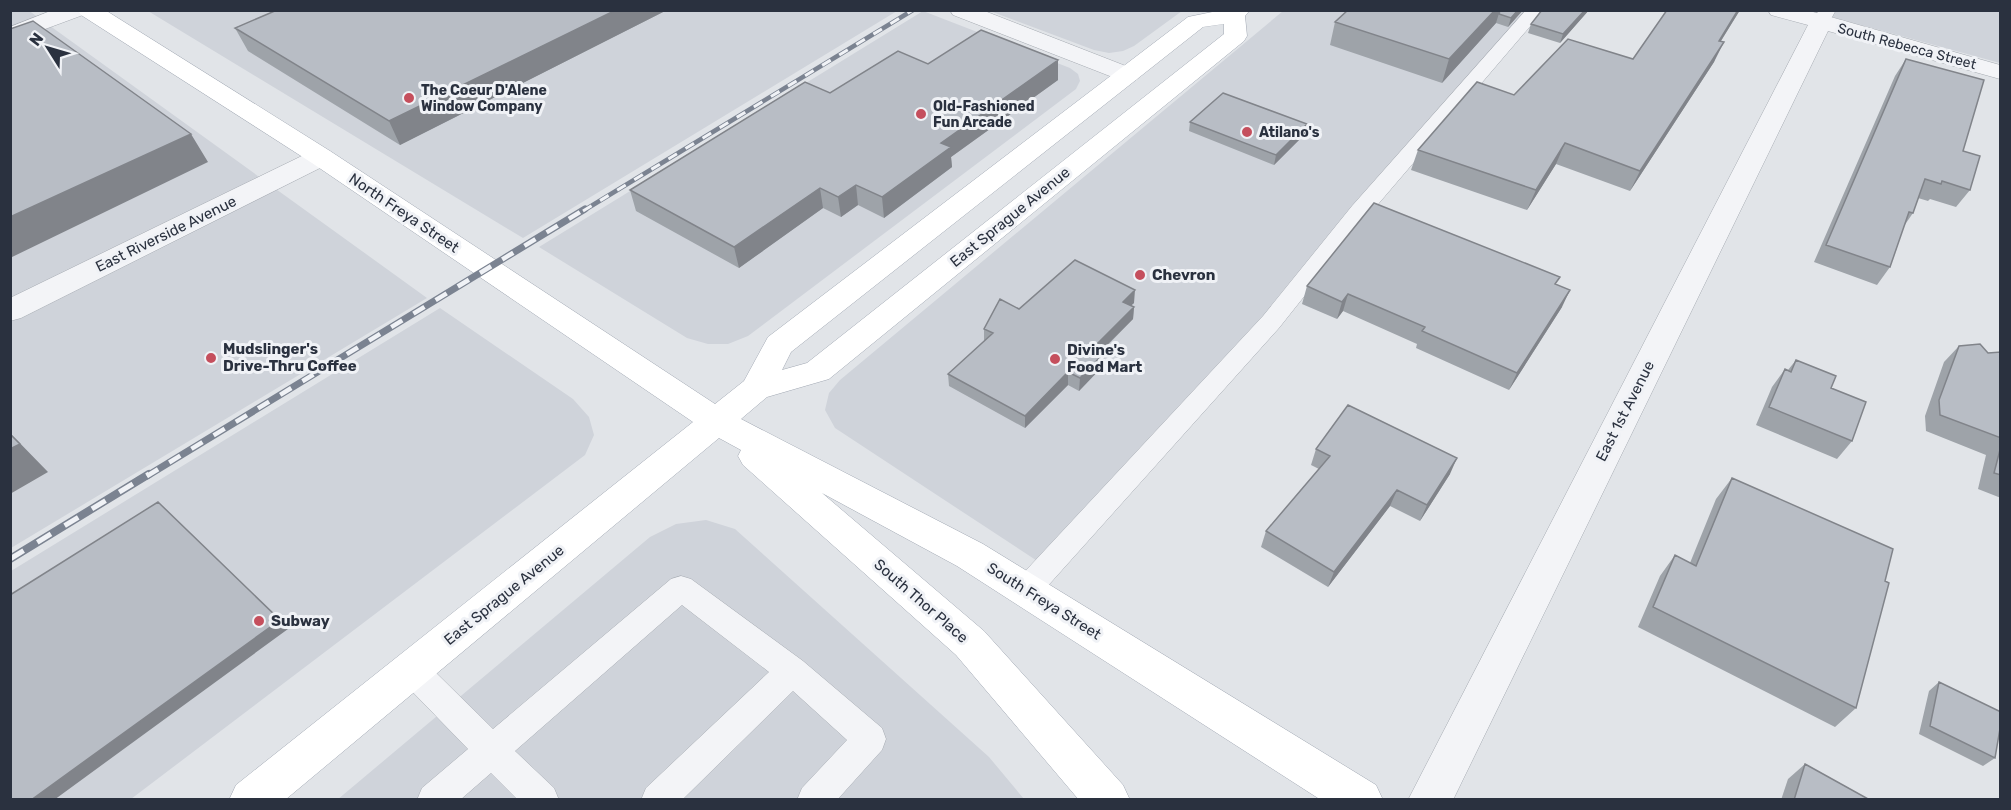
<svg xmlns="http://www.w3.org/2000/svg" width="2011" height="810" font-family="Rubik,sans-serif">
<style>
.built{fill:#cfd3da}
.lines{fill:none;stroke-linecap:round;stroke-linejoin:round}
.service-casing{stroke:#a6abb2;stroke-width:1}
.minor-casing{stroke:#a6abb2;stroke-width:1}
.primary-casing{stroke:#a1a8b3;stroke-width:1}
.service{fill:#f3f4f7;fill-rule:evenodd}
.minor{fill:#f3f4f7;fill-rule:evenodd}
.primary{fill:#fff;fill-rule:evenodd}
.rail-far2-casing{stroke:#7b8391;stroke-width:4.5}
.rail-far1-casing{stroke:#7b8391;stroke-width:7}
.rail-casing{stroke:#7b8391;stroke-width:8}
.rail-far2{stroke:#f0f2f6;stroke-width:3;stroke-dasharray:10;stroke-linecap:butt}
.rail-far1{stroke:#f0f2f6;stroke-width:4.5;stroke-dasharray:13;stroke-linecap:butt}
.rail{stroke:#f0f2f6;stroke-width:5;stroke-dasharray:16;stroke-linecap:butt}
.wall{fill:#9ea3a9}
.shaded-wall{fill:#81848a}
.building{fill:#b8bdc5;stroke:#81848a;stroke-width:1.5}
.poi-dot{fill:#c54f5d;stroke:#f0f2f6;stroke-width:2}
.labels{text-anchor:middle;stroke-width:6;stroke-linejoin:round;paint-order:stroke}
.far-street-label{font-size:14px;fill:#2a313f;stroke:#f0f2f6}
.far-poi-label{font-size:14px;font-weight:bold;fill:#2a313f;stroke:#f0f2f6;text-anchor:start}
.street-label{font-size:15px;fill:#2a313f;stroke:#f0f2f6}
.poi-label{font-size:15px;font-weight:bold;fill:#2a313f;stroke:#f0f2f6;text-anchor:start}
</style>
<rect width="100%" height="100%" fill="#e1e4e8"/>
<path class="built" d="M28,10L427,298L11,548L10,11Z
M148,11H897L523,238Z
M923,11L1070,68L1078,74L1080,81L1076,89L748,336L728,344H708L687,338L539,247Z
M990,11H1182L1134,46L1123,51L1109,53L1094,50Z
M1283,11H1543L1057,574L835,428L825,410L829,393L840,380Z
M1810,11H2000V63Z
M440,308L573,399L589,417L594,435L585,455L131,799L11,800V571Z
M706,520L735,529L989,757L1024,799L337,800L650,537L676,524Z"/>
<g class="lines">
<g class="service-casing">
<path id="service" d="M1526,10H1544L1368,216L1279,328L1037,598L1027,601L1017,598L1012,589L1017,580L1263,316L1352,206Z
M1819,10H1836L1827,26H1815L1812,22Z
M681,576L691,579L803,661L882,728L886,739L882,750L837,800H797L802,788L847,740L793,691L682,800H641L646,788L769,672L682,605L515,751L554,788L559,800H518L491,773L460,800H417L422,788L468,749L401,680L396,670L401,660L412,656L423,660L493,729L671,579Z"/>
</g>
<g class="minor-casing">
<path id="minor" d="M53,10H86L83,15L10,42V27Z
M950,10H982L1136,70L1140,75L1136,80L1128,82L1120,80L953,15Z
M1768,10H1806L2000,65V79L1828,31L1453,800H1408L1808,25L1771,15Z
M321,149L330,151L334,157L330,163L21,318L10,321V298L312,151Z"/>
</g>
<g class="primary-casing">
<path id="primary" d="M78,10H105L330,151L715,404L744,381L768,337L1188,17L1222,10H1250L1245,16L1247,36L1244,41L829,379L767,397L741,419L983,544L1376,785L1383,800H1321L957,566L822,493L984,631L1123,785L1130,800H1079L956,655L743,465L738,456L741,450L719,438L285,800H229L236,785L693,422L312,163L81,15ZM1224,24V34L807,363L782,370L791,352L1203,27Z"/>
</g>
<use href="#service" class="service"/>
<use href="#minor" class="minor"/>
<use href="#primary" class="primary"/>
<g class="rail-far2-casing">
<path id="rail-far2" d="M583,211L913,10"/>
</g>
<g class="rail-far1-casing">
<path id="rail-far1" d="M147,476L585,209"/>
</g>
<g class="rail-casing">
<path id="rail" d="M10,559L149,474"/>
</g>
<use href="#rail-far2" class="rail-far2"/>
<use href="#rail-far1" class="rail-far1"/>
<use href="#rail" class="rail"/>
</g>
<path class="wall" d="M277,10H667L400,145L248,51L235,28Z
M1348,10H1523L1508,27L1496,23L1442,83L1330,45L1335,22Z
M1542,10H1589L1560,43L1528,33L1531,24Z
M1667,10H1740L1721,41L1714,62L1630,191L1556,164L1527,210L1411,170L1418,150L1514,95L1633,59Z
M1906,59L1963,151L1970,190L1956,207L1930,199L1928,201L1918,198L1913,213L1904,226L1890,267L1877,285L1814,262L1895,76Z
M928,64L1058,80L951,157L952,167L884,218L858,205L841,217L823,208L739,268L636,211L630,190L830,93Z
M1190,122L1307,124L1305,134L1274,165L1189,131Z
M1556,284L1562,307L1509,390L1416,348L1417,344L1343,311L1337,319L1302,304L1307,286Z
M1134,303L1131,305L1134,307L1133,319L1102,351L1104,365L1079,391L1068,385L1025,428L949,386L948,374L984,341V329L1019,309Z
M1959,346L1988,353L2001,352V498L1978,489L1986,455L1926,431L1925,416L1944,362Z
M1796,360L1831,388L1852,441L1837,459L1756,425L1772,387L1785,369L1788,370Z
M1316,449L1450,474L1420,521L1390,506L1328,587L1261,547L1266,531L1319,469L1311,465Z
M1732,478L1885,581L1856,708L1835,727L1638,627L1660,576L1675,555L1690,563L1716,499Z
M1939,682L1995,758L1983,766L1919,734L1929,691Z
M1805,764L1870,800H1781L1788,779Z"/>
<path class="shaded-wall" d="M616,10H667L400,145L389,121Z
M1495,10H1500L1496,23L1442,83L1449,59Z
M1518,10H1523L1508,27L1511,18Z
M1585,10H1589L1560,43L1563,34Z
M1738,10H1740L1709,60L1719,41Z
M1724,42L1714,62L1630,191L1640,171Z
M1058,60V80L951,157L952,167L884,218L882,197L941,143Z
M1307,124L1305,134L1274,165L1276,155Z
M191,134L208,162L10,258V217Z
M1565,143L1556,164L1527,210L1536,190Z
M856,185L858,205L841,217L838,197Z
M820,188L823,208L739,268L734,247Z
M1135,290L1134,303L1122,314L1123,302Z
M1570,290L1562,307L1509,390L1517,373Z
M1348,294L1343,311L1337,319L1342,302Z
M1134,307L1133,319L1093,359L1094,347Z
M1105,352L1104,365L1079,391L1080,378Z
M1068,372V385L1025,428V416Z
M10,433L48,472L10,494Z
M1457,458L1450,474L1420,521L1427,505Z
M1397,490L1390,506L1328,587L1334,572Z
M280,620L288,629L54,800H31Z"/>
<path class="building" d="M277,10H616L389,121L235,28Z
M1348,10H1495L1449,59L1335,22Z
M1500,10H1518L1511,18L1499,14Z
M1542,10H1585L1563,34L1531,24Z
M1667,10H1738L1719,41L1724,42L1640,171L1565,143L1536,190L1418,150L1477,82L1514,95L1568,39L1633,59Z
M33,21L191,134L10,217V29Z
M981,30L1058,60L941,143L951,147L882,197L856,185L838,197L820,188L734,247L630,190L805,82L830,93L898,51L928,64Z
M1906,59L1984,80L1963,151L1980,156L1970,190L1942,181L1941,184L1925,179L1913,213L1909,212L1890,267L1826,245Z
M1223,93L1307,124L1276,155L1190,122Z
M1374,203L1560,277L1555,284L1570,290L1517,373L1422,331L1425,327L1348,294L1342,302L1307,286Z
M1075,260L1135,290L1123,302L1134,307L1094,347L1105,352L1080,378L1068,372L1025,416L948,374L993,333L984,329L1000,299L1019,309Z
M1980,344L1988,353L2001,352V438L1940,415L1939,400L1959,346Z
M1796,360L1836,376L1831,388L1866,402L1852,441L1769,407L1785,369L1791,372Z
M1348,405L1457,458L1427,505L1397,490L1334,572L1266,531L1330,456L1316,449Z
M10,434L20,444L10,449Z
M2001,446V475L1994,473Z
M1732,478L1893,549L1885,581L1889,583L1856,708L1653,607L1675,555L1696,566Z
M158,502L280,620L31,800H10V595Z
M1939,682L2001,712V723L1995,758L1930,726Z
M1805,764L1870,800H1794Z"/>
<g class="poi-dot">
<circle cx="409" cy="98" r="6"/>
<circle cx="921" cy="114" r="6"/>
<circle cx="1247" cy="132" r="6"/>
<circle cx="1140" cy="275" r="6"/>
<circle cx="211" cy="358" r="6"/>
<circle cx="1055" cy="359" r="6"/>
<circle cx="259" cy="621" r="6"/>
</g>
<g class="labels">
<g class="far-street-label">
<text transform="translate(1907 46) rotate(15)" y="5">South Rebecca Street</text>
</g>
<g class="far-poi-label">
<text x="421" y="95">The Coeur D'Alene<tspan x="421" dy="16">Window Company</tspan></text>
<text x="933" y="111">Old-Fashioned<tspan x="933" dy="16">Fun Arcade</tspan></text>
<text x="1259" y="137">Atilano's</text>
</g>
<g class="street-label">
<text transform="translate(404 213) rotate(34)" y="5">North Freya Street</text>
<text transform="translate(1010 217) rotate(-39)" y="5">East Sprague Avenue</text>
<text transform="translate(166 234) rotate(-26)" y="5">East Riverside Avenue</text>
<text transform="translate(1625 411) rotate(-63)" y="5">East 1st Avenue</text>
<text transform="translate(504 595) rotate(-39)" y="5">East Sprague Avenue</text>
<text transform="translate(921 601) rotate(41)" y="5">South Thor Place</text>
<text transform="translate(1044 601) rotate(32)" y="5">South Freya Street</text>
</g>
<g class="poi-label">
<text x="1152" y="280">Chevron</text>
<text x="223" y="354">Mudslinger's<tspan x="223" dy="17">Drive-Thru Coffee</tspan></text>
<text x="1067" y="355">Divine's<tspan x="1067" dy="17">Food Mart</tspan></text>
<text x="271" y="626">Subway</text>
</g>
</g>
<rect width="2011" height="810" fill="none" stroke="#2a313f" stroke-width="24"/>
<g transform="translate(48 48) rotate(307)" stroke="#f0f2f6" stroke-width="4.5" paint-order="stroke">
<path d="M0-4.5L10 22L0 15L-10 22Z" fill="#2a313f"/>
<text y="-9" font-size="16" font-weight="bold" text-anchor="middle" fill="#2a313f">N</text>
</g>
</svg>
